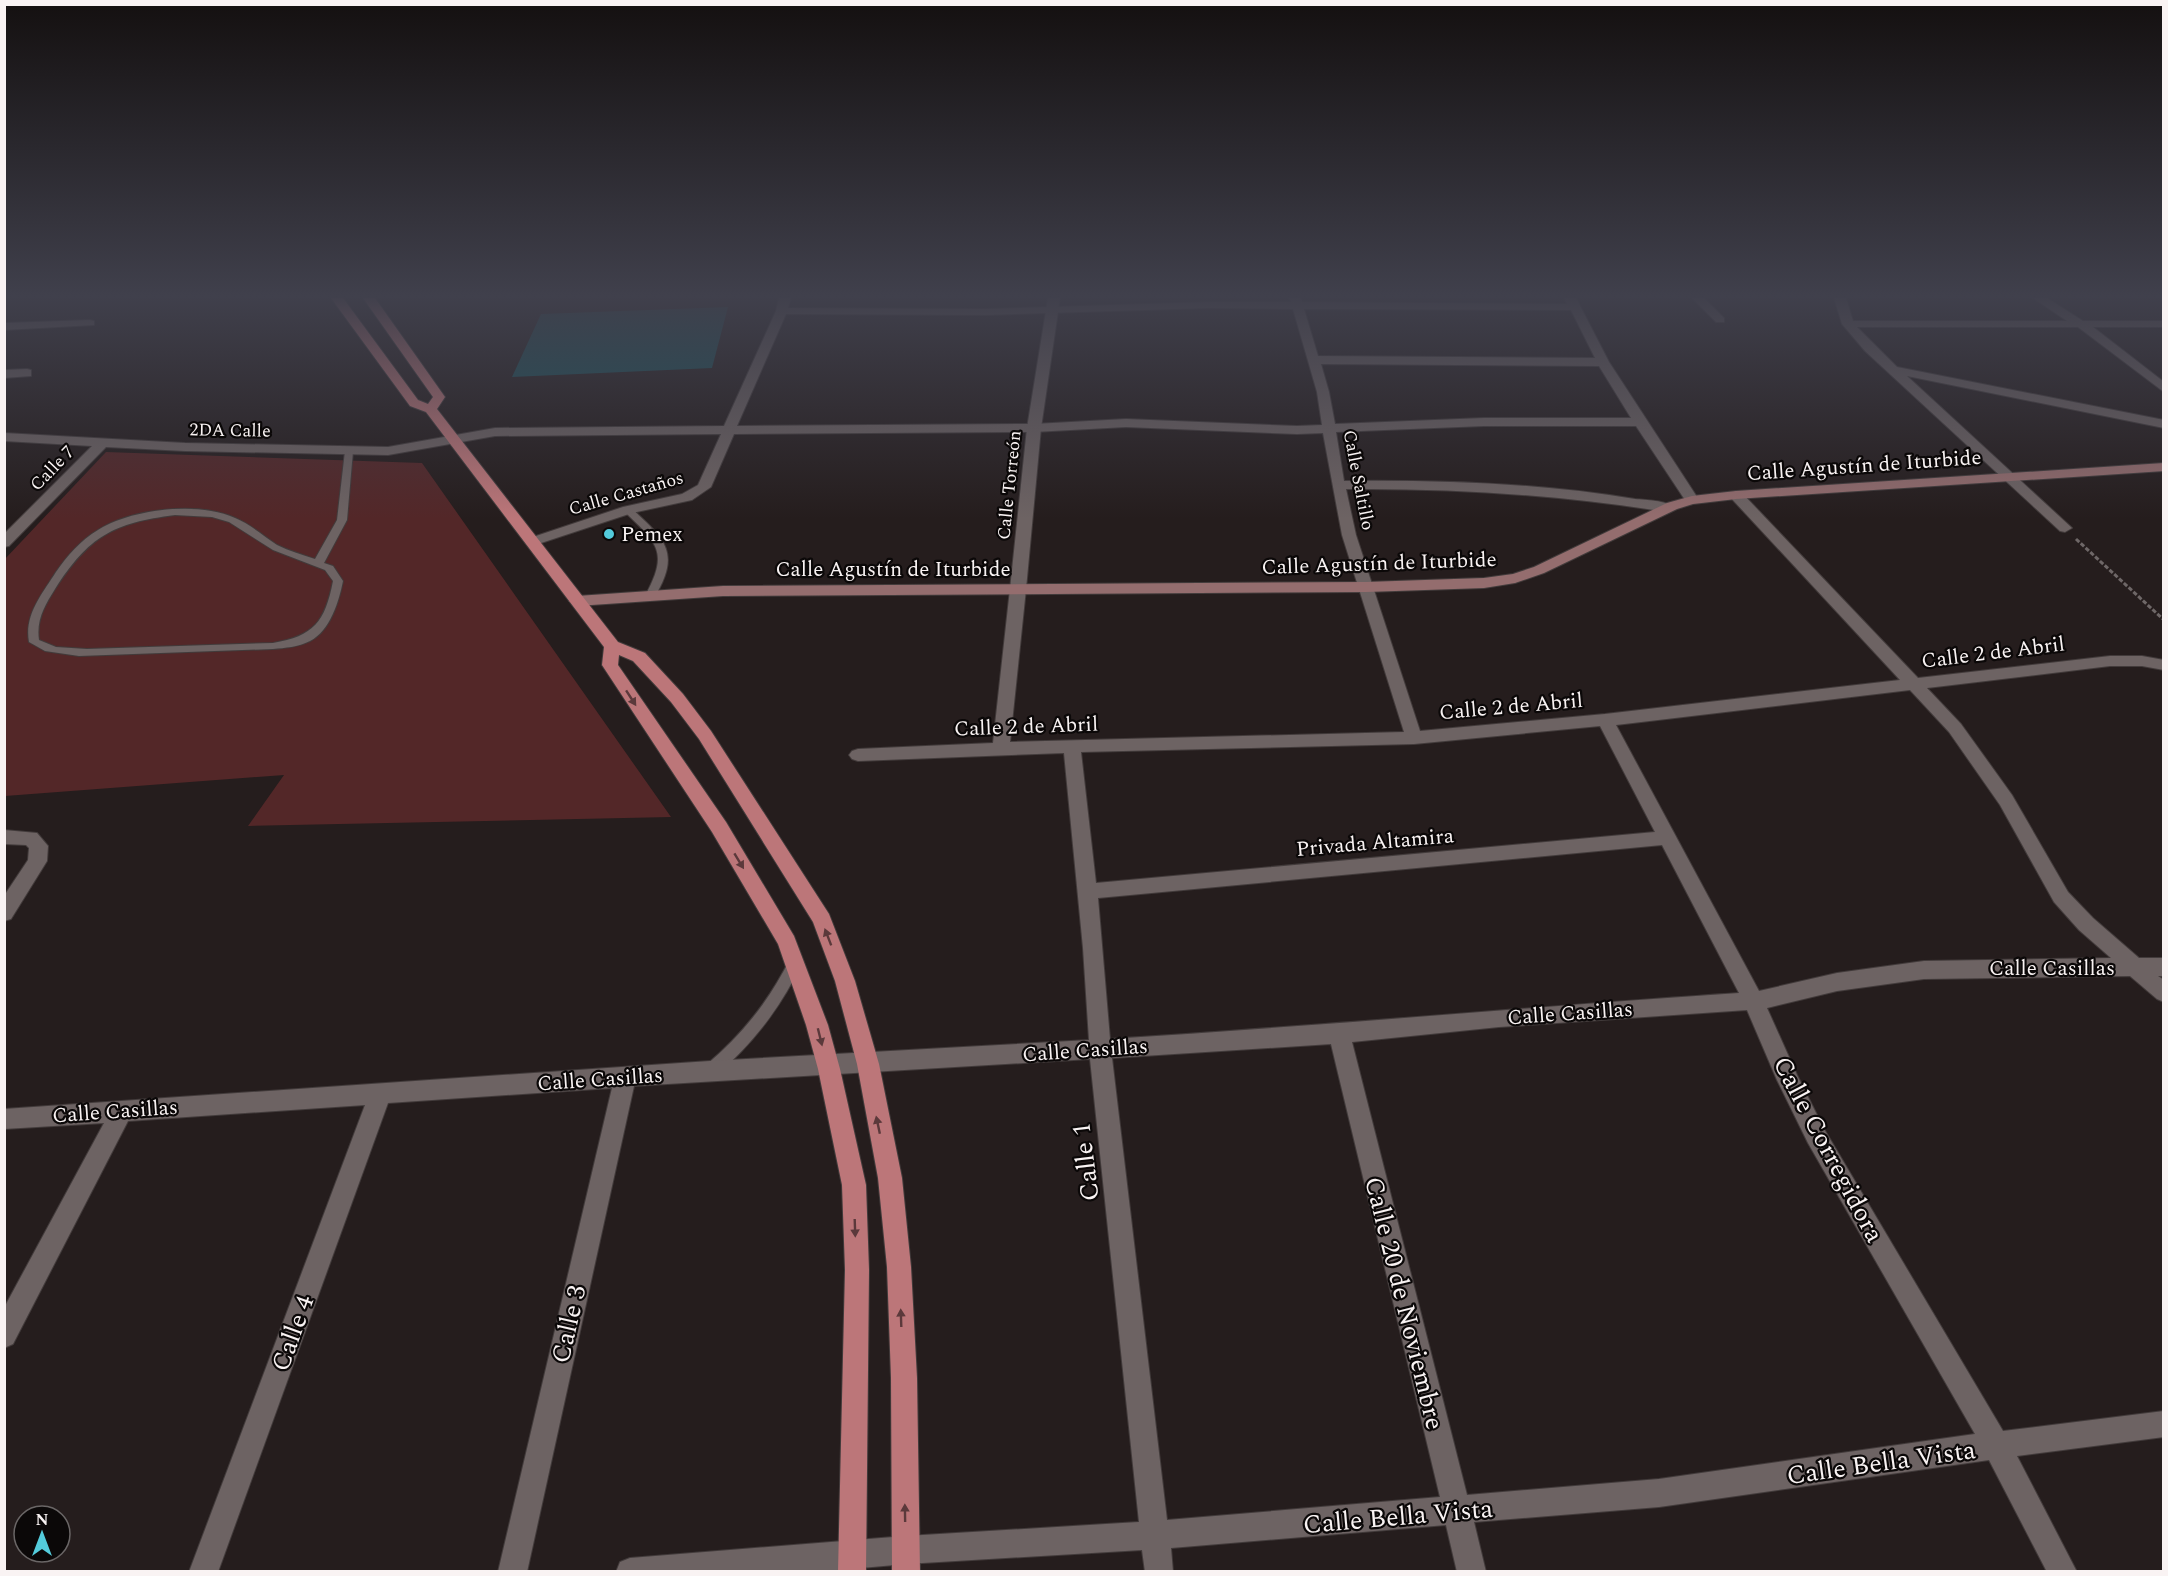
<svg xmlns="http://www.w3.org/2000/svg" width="2168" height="1576" font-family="Spectral,serif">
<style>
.green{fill:#532728}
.building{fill:#18555d}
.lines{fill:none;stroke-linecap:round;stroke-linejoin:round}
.service-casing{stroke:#423b3b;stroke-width:2}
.minor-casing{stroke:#423b3b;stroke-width:2}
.tertiary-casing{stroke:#423b3b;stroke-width:2}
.secondary-casing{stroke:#423b3b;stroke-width:2}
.primary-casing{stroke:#423b3b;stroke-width:2}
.path{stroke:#6e6767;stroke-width:3;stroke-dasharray:4.5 2;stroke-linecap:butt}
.service{fill:#6d6363;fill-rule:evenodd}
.minor{fill:#6d6363;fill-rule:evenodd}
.tertiary{fill:#6d6363;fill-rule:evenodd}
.secondary{fill:#946d6e;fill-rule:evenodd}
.primary{fill:#bc7679;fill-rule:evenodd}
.oneway{fill:#5b393b}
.poi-dot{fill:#53cbdb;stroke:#0b0808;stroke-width:2}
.labels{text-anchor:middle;stroke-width:4.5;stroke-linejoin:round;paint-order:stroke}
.far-street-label{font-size:18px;fill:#f9f3f3;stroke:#0b0808}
.street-label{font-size:21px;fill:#f9f3f3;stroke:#0b0808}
.poi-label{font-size:21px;fill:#f9f3f3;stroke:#0b0808;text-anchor:start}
.near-street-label{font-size:26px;fill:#f9f3f3;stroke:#0b0808}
</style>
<rect width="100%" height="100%" fill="#251d1d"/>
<path class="green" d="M106,452L422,463L671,817L248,826L284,775L5,796L4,560Z"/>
<path class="building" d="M728,307L712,368L512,377L541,314Z"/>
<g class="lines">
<g class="service-casing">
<path id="service" d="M349,448L353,451L347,520L324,563L333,566L343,581C339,601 330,631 310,641C298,647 285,648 273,649L79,656L45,651L29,642C24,615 42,594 56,572C67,556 81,540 98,530C132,509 197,501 235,518C250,524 263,536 277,545C289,551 303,555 315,559L337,520L345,451ZM175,515L212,517L229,522L273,550L325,570L333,581C325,622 314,636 273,643L87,649L56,647L39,640C36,620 45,605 55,589C89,536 113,523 175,515Z
M628,507L631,508C666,540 681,553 654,598L650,599L645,596C669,552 658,544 625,512L623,510Z
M795,957L800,959L802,963C781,1007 754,1043 716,1075L711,1076L706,1075L704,1070L706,1065C742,1035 769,1001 790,959Z"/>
</g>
<g class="minor-casing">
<path id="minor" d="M779,298H791L788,308L986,309L1209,302H1291L1289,298H1301L1302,302L1567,304L1564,298H1576L1609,362L1699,500L1692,504L1687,503L1636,426H1484L1336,432L1344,481C1441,480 1539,483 1635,499C1646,500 1666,500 1674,508L1667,512C1560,495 1454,488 1346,489L1356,535L1420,731L1605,714L1900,680L1731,498L1729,495L1736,491L1741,492L1918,678L2110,656H2142L2164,660V670L2142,666H2110L1927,688L1961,724L2012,795L2068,892L2093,918L2139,958H2164V976H2158L2164,980V1002L2157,999L2130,976L1924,979L1837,991L1767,1008L1797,1075L1824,1129L2003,1431L2164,1411V1437L2017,1456L2077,1572H2047L1989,1460L1659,1507L1474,1522L1486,1572H1457L1446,1525L1171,1548L1173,1572H1145L1142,1550L906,1564L896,1560L892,1550L896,1540L906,1536L1139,1522L1090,1059L634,1086L527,1572H498L612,1088L388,1103L218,1572H189L365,1105L128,1121L13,1344L4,1348V1308L104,1123L4,1129V1109L710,1061L1089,1040L1083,948L1064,753L858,761L852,759L849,755L852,751L858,749L993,743L1010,589L1013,586H1023L1026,589L1010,742L1404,732L1342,535L1323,433L1297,434L1126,427L1034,432L734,434L711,487L692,500L632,513L532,546L525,542L527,539L623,507L682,494L698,485L721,434L495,436L388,455L185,451L106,447L9,546L4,547V534L92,446L4,441V433L185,443L388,447L495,428L724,426L776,311ZM1209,308L1293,309L1317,392L1322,425L1297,426L1126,419L1034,424L737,426L786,314L986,315ZM1304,309L1571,310L1595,358L1318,356ZM1321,364L1599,366L1631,418H1484L1335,424L1329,392ZM1910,690L1949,732L2000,805L2054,902L2079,930L2111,958L1924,961L1837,973L1759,991L1616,725ZM1600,726L1655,832L1096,883L1081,752L1414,744ZM1662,845L1739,993C1529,1007 1320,1026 1110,1039L1098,898ZM1747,1010L1777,1080L1808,1143L1975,1434L1659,1479L1467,1495L1352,1042L1499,1027ZM1331,1044L1440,1497L1167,1520L1112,1058Z
M1692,298H1704L1724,318V322H1716Z
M1834,298H1846L1853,321H2067L2033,298H2047L2083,321H2164V327H2093L2164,382V392L2078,327H1857L1897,367L2164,420V428L1907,376L2072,528L2065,532L2060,531L1865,351L1842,324Z
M90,320L94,321V325L4,330V323Z
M27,369L31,370V376L4,378V370Z
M4,830L37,833L48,846L47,861L11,919L4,921V896L28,860L29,848L26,845L4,844Z"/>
</g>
<g class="tertiary-casing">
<path id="tertiary" d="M1048,298H1060L1041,428L1026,589L1018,594L1010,589L1027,428Z
M906,1536L916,1540L920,1550L916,1560L906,1564L816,1572H616L620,1562L630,1558Z"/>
</g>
<g class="secondary-casing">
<path id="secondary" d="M2164,463V471L1736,499L1693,504L1677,509L1544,573L1515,583L1484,588L1366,592L723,596L577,606L569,601L577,596L723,586L1366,582L1484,578L1513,574L1534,567L1667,503L1692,496L1736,491Z"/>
</g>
<g class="primary-casing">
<path id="primary" d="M331,298H343L418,400L428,404L433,397L363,298H375L445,397L437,409L618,642L645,653L683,694L711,731L829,914L855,981L879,1064L902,1178L911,1267L917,1378L920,1572H892L891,1378L887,1267L878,1178L857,1064L835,981L813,922L699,739L671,702L633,661L619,655L618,665L726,822L794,936L828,1025L840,1069L866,1185L869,1270L866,1572H838L845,1270L842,1185L818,1069L806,1025L778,944L712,832L602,665L604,647L426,412L410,406Z"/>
</g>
<path class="path" d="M2076,539L2164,620"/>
<use href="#service" class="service"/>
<use href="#minor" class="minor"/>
<use href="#tertiary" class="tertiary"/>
<use href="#secondary" class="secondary"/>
<use href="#primary" class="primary"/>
</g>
<defs><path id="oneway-solid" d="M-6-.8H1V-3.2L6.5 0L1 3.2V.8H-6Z" transform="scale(1.5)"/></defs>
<g class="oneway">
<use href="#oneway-solid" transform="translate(631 698) rotate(57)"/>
<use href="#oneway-solid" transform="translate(739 861) rotate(59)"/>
<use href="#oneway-solid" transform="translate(828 937) rotate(-111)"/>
<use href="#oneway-solid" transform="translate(820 1037) rotate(76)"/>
<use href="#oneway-solid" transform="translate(878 1125) rotate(-102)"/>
<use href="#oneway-solid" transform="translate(855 1228) rotate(88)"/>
<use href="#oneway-solid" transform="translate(901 1318) rotate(-92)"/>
<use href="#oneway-solid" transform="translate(905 1513) rotate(-91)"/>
</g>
<linearGradient id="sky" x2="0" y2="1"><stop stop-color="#141010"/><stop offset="0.57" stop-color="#40404c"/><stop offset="1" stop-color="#40404c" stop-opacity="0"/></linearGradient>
<rect width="2168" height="519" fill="url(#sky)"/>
<circle class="poi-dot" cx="609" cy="534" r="6"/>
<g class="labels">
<g class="far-street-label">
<text transform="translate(230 430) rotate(1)" y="6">2DA Calle</text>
<text transform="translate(52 468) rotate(-46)" y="6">Calle 7</text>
<text transform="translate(1359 480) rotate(79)" y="6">Calle Saltillo</text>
<text transform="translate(1009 485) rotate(-84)" y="6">Calle Torreón</text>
<text transform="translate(626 493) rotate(-16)" y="6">Calle Castaños</text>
</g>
<g class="street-label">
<text transform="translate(1864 465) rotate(-4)" y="7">Calle Agustín de Iturbide</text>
<text transform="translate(1379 563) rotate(-2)" y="7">Calle Agustín de Iturbide</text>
<text x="893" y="576">Calle Agustín de Iturbide</text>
<text transform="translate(1993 652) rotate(-7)" y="7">Calle 2 de Abril</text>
<text transform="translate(1511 706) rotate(-5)" y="7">Calle 2 de Abril</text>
<text transform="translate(1026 726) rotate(-2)" y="7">Calle 2 de Abril</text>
<text transform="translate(1375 842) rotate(-5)" y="7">Privada Altamira</text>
<text x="2052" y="975">Calle Casillas</text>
<text transform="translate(1570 1013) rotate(-4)" y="7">Calle Casillas</text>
<text transform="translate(1085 1050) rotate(-4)" y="7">Calle Casillas</text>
<text transform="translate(600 1079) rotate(-4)" y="7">Calle Casillas</text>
<text transform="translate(115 1111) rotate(-4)" y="7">Calle Casillas</text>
</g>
<g class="poi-label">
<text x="621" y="541">Pemex</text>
</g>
<g class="near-street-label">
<text transform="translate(1829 1149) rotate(62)" y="9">Calle Corregidora</text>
<text transform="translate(1085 1162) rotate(-97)" y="9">Calle 1</text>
<text transform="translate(1405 1303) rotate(76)" y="9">Calle 20 de Noviembre</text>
<text transform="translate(568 1324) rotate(-77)" y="9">Calle 3</text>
<text transform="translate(292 1333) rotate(-70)" y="9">Calle 4</text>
<text transform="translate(1881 1462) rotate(-8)" y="9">Calle Bella Vista</text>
<text transform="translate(1398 1516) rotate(-5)" y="9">Calle Bella Vista</text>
</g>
</g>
<rect width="2168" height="1576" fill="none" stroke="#f9f3f3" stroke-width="12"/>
<g transform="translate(42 1534)"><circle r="28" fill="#0b0808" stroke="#6a6666" stroke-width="1.5"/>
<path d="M0-4.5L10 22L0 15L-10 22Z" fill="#53cbdb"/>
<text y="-9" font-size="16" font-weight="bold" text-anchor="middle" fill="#f9f3f3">N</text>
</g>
</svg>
